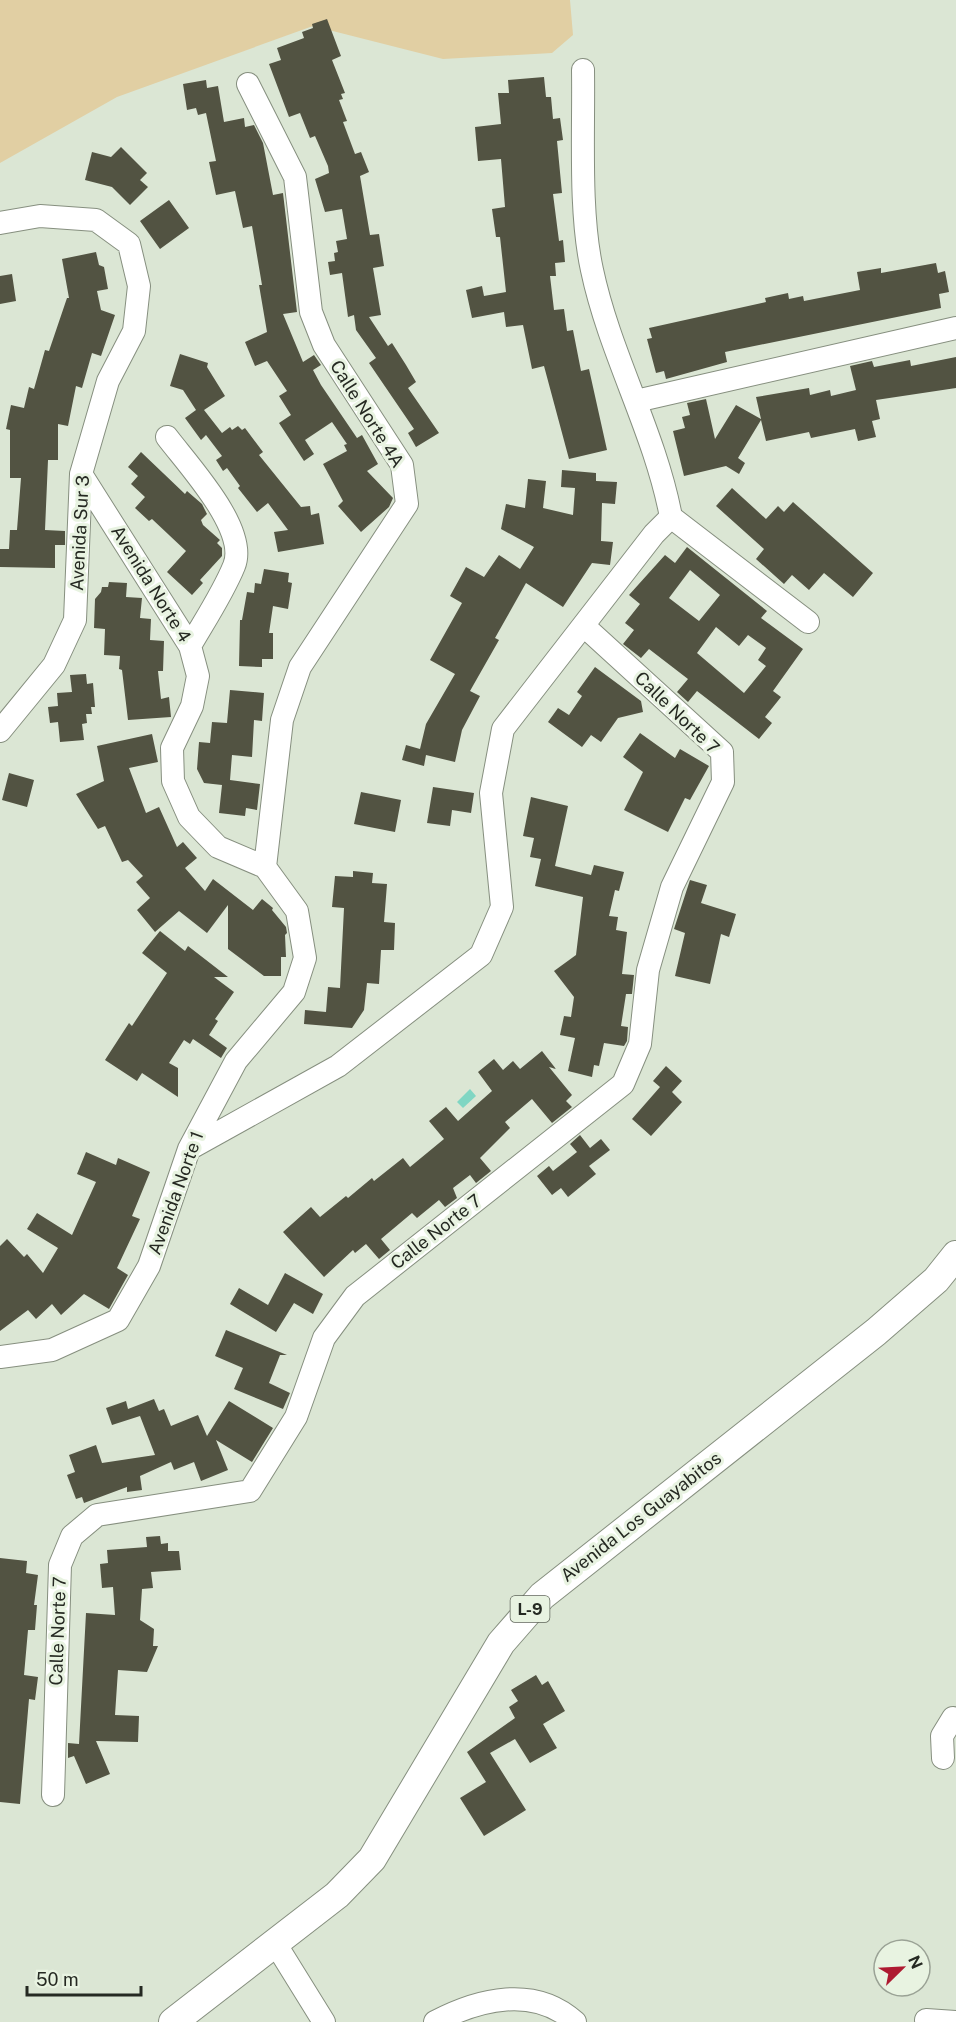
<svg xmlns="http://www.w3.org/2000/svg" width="956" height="2022" font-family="'Public Sans',sans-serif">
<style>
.green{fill:#e1cfa3}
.water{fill:#80d6c3}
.building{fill:#525342;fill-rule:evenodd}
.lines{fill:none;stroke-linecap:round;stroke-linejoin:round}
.minor-casing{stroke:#868f7f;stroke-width:24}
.major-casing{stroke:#868f7f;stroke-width:30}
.minor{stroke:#fff;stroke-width:22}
.major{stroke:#fff;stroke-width:28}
.labels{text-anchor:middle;stroke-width:6;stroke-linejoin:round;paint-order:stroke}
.shield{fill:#e8f3e1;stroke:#60665b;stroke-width:1.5}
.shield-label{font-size:16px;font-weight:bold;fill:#252922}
.street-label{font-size:18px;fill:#252922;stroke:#e8f3e1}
</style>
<rect width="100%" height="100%" fill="#dbe6d4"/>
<path class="green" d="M0,0H570L573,35L552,53L443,59L313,26L117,97L0,163Z"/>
<path class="water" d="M470,1089L476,1096L463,1108L457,1102Z"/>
<path class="building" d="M327,19L341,56L332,60L345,93L341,94L343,99L339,100L347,121L343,122L355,154L361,152L369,172L360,176L370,235L379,234L384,266L373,268L381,315L369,317L388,346L392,343L406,365L416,382L408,388L439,433L416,447L408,433L414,429L369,363L376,358L356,330L354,315L348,317L342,273L330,275L328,262L335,261L334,253L338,252L336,241L347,239L342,209L325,212L315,179L329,173L328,166L315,136L310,138L300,113L289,117L269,64L281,60L277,48L304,38L302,32L313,28L312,24Z
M544,77L546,97H551L553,119L560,118L563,140L557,141L562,193L553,194L559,241L563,240L565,262L555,263L556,276H550L554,310L564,309L567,331L573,330L581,371L589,369L607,450L569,459L544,366L532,369L523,325L506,327L504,312L472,318L466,290L482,286L484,296L506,292L500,237H496L492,209L505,207L501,159L478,161L475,127L501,124L498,93H509L508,80Z
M206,80L207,88L218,86L224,122L244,118L245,127L254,125L263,143L273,195L283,193L297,312L283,314L303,362L314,355L321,365L313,370L321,385L357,438L362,435L378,464L367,471L393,498L389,507L361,532L338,506L343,501L323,464L347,451L344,445L347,444L332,422L305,440L314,454L304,461L279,423L291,415L279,396L287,391L267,361L255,366L245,342L267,332L259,285H262L252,226L243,228L235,191L216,195L209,162L216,161L206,113L198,115L196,108L187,110L183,84Z
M121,147L147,173L140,180L148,187L130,205L112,187L85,180L92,152L111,157Z
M169,200L189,228L160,249L140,221Z
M96,252L99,265L104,267L108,289L97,291L101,310L115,315L101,356L92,353L82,388L76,386L68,426L58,424V460H48L45,530L65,531V545H55V568L0,567V549H9L10,530H17L21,478H10V430L6,429L11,405L24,408L29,387L34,389L45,350L49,351L67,298H69L62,259Z
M936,263L938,273L945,271L949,292L939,294L941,308L725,352L727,362L666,379L664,371L656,373L647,339L652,338L649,328L766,302L765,298L788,293L789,299L803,296L804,301L860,290L857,272L881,268V273Z
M12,274L16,301L0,304V276Z
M180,354L208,363L207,367L225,396L204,410L222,433L230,427L232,430L238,426L242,430L245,428L263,452L259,455L301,507L310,506L311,515L319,513L324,544L278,552L274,532L288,530L268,503L257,512L238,488L240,486L227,468L223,471L216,460L222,456L206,435L201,440L185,418L196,410L183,390L170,386Z
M956,357V388L876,400L880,419L872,421L876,437L858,441L855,429L811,438L809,432L766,441L761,420L738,458L745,463L739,474L726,466L684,476L673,431L685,428L682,417L690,415L687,403L706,399L715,439L736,405L761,419L756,397L809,388L810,395L830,390L831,396L856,390L850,366L872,361L874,367L910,360L911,366Z
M141,452L185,494L187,491L202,504L207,514L201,520L203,525L220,540L217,543L222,548V556L200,580L203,583L192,595L167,572L186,551L152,519L149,521L135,508L145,497L131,484L138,476L128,467Z
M562,470L596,473V481L617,482L615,504L602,503L601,541L613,542L610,565L592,563L563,607L526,583L495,638L499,640L470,691L480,696L462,730L455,762L426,755L424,766L402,760L406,745L420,749L426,724L455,674L430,660L462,603L450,596L466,567L484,577L499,555L520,569L534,547L501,529L506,504L525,508L528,479L546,481L543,508L573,515L575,488L561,487Z
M732,488L766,519L778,506L784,512L793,502L873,573L853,597L824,573L809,590L792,575L784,584L756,559L764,549L716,506Z
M687,547L767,611L761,618L803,649L773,691L781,697L765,717L772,723L759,739L697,691L688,702L677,692L688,679L649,649L641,658L623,644L634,630L625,623L640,604L629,595L665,555L675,563ZM690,570L720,595L699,621L669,598ZM716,627L739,646L748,635L766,648L758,660L766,666L744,693L697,653Z
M264,569L289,573L288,582L292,583L288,609L273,606L269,633H273V659H262V667L239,666L240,620H242L247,592L254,593L255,583L261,584Z
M109,582L127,583L126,597L142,598L140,618L151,619L150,640L164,641L163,671H158L161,699L169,697L171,717L128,720L122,670L119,669L120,656L104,655L105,629L94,628L95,599L101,592L102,587H108Z
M595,667L641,701L643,712L618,718L601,742L591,735L582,747L548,722L558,708L569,715L582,696L577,692Z
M86,674L87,684L93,683L95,707H91L92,714H86L87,723L82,724L84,740L60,742L58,722L50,723L48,707L58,706L57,693L72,692L70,675Z
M230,690L264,693L262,721L254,720L252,757L232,755L230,780L260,784L257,810L246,808L245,816L219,813L222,785L204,783L197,769L199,742L210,743L212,722L227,723Z
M640,733L675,758L680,749L709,766L690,800L685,798L668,832L624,810L643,772L623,757Z
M152,734L158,762L129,768L146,813L159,807L177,847L183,842L197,858L185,868L205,891L213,879L253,910L262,899L273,908L272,910L286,927L287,933L285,935L286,957H281V976H264L228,949V905L207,933L179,911L155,932L137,910L150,898L136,882L143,876L128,860L122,862L105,826L98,829L76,794L104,781L97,746Z
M9,773L34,780L27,807L2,800Z
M433,787L474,793L471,813L452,810L450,826L427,823Z
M361,792L401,800L395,832L354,824Z
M531,797L568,806L555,866L591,875L594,865L624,872L619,891L615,890L609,916L618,917L616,930L627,932L622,974L634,975L632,994H626L621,1026L628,1027L627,1041L624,1046L604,1043L599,1066L594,1065L592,1077L568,1071L575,1038L560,1035L564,1016L571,1017L574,997L554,971L576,955L583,897L535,886L541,859L530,857L534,838L523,836Z
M353,871L373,873L372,883L387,884L384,922L395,923L394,950H381L379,984L367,983L364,1010L352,1028L304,1024L305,1010L326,1012L328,987L340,988L344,908L332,907L335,876L353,877Z
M690,880L707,885L701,903L736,914L729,937L721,934L710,984L675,976L685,933L674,929Z
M160,931L185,951L188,946L228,977H214L234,992L215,1019L218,1021L209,1035L227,1048L221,1058L193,1039L190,1044L184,1040L169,1063L178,1068V1097L142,1073L137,1081L105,1060L129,1023L132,1026L167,973L142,953Z
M542,1051L556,1069L549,1067L572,1095L566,1101L572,1107L552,1123L532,1099L505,1122L510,1128L480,1158L491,1171L476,1183L470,1175L453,1188L457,1198L445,1207L439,1200L417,1218L412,1213L381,1239L390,1250L379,1259L366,1244L355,1253L353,1250L324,1277L283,1232L311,1207L320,1217L346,1196L348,1198L372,1178L374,1181L403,1158L410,1167L444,1139L429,1121L446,1107L458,1121L492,1091L478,1072L494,1059L503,1070L513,1061L520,1069Z
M666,1066L682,1081L672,1092L682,1102L651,1136L632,1119L660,1087L653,1081Z
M580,1135L590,1148L601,1139L610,1150L589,1166L596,1174L568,1197L561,1188L552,1195L537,1176L549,1166L553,1171L577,1152L570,1144Z
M86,1152L116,1165L118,1158L150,1172L132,1216L140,1219L117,1268L128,1275L109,1309L84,1294L61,1315L52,1304L36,1319L28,1310L0,1331V1246L7,1239L24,1257L27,1254L43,1273L58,1248L27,1229L37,1213L72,1235L96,1182L77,1174Z
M285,1273L323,1294L313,1314L294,1303L276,1332L230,1304L239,1288L268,1305Z
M226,1330L287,1355H280L269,1383L290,1393L283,1409L234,1389L243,1368L215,1356Z
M154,1399L159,1411L164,1409L171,1426L198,1415L207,1436L229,1401L273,1428L252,1462L216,1440L228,1470L201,1481L194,1462L174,1470L171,1462L140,1476L142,1490L127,1492V1487L84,1503L82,1497L76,1499L67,1475L75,1472L69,1455L96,1445L102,1463L155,1455L140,1416L112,1425L106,1408L126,1401L128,1409Z
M160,1536L161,1544L168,1543V1551H179L181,1570L151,1572L153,1588L142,1589L140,1620L154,1629L153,1646H158L147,1672L118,1670L115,1715L139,1716L138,1742L96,1741L110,1774L86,1784L74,1756L68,1758V1743L79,1744L86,1613L115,1615L113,1587L102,1588L100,1564L108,1563L107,1550L147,1547L146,1537Z
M0,1558L27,1561L26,1573L38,1575L34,1605H37L35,1630H28L24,1675L38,1677L35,1700L29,1699L20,1804L0,1802Z
M536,1675L542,1685L548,1681L565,1711L543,1724L557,1748L530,1763L515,1739L490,1753L526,1810L484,1836L460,1798L486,1782L467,1752L515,1718L509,1707L518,1701L511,1690Z"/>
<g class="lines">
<g class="minor-casing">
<path id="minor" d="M248,84L295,177L311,312L324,345L402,465L407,504L300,667L282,720L265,867
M0,223L40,216L96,220L129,244L139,286L134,331L108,381L81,474L75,620L54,665L0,731
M636,401L956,328
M167,437C189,466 249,530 234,566C223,593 205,620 190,646
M671,517L808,622
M189,1149L338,1066L481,955L502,907L491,793L503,729L654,534L671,517C655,432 610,355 592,270C579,211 584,132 583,70
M0,1357L52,1350L118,1320L149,1266L189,1149L236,1061L294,992L305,958L297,911L265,867L218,847L189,817L173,781L172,748L192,706L198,676L190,646L81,474
M943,1758L942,1736L953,1718
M53,1795L60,1565L72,1536L97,1515L250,1491L296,1417L324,1338L355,1296L623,1084L640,1044L648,970L672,887L723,782L722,752L584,626
M275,1943L324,2022
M926,2020L956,2022
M435,2022C479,1999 534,1985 575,2022"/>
</g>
<g class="major-casing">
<path id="major" d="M173,2022L337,1895L372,1859L501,1643L542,1596L876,1332L936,1280L956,1255"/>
</g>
<use href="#minor" class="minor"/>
<use href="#major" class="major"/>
</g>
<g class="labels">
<rect class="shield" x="510.5" y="1596" width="39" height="26" rx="4.5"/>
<g class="shield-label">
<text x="530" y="1615">L-9</text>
</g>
<g class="street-label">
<text transform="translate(367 414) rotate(58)" y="6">Calle Norte 4A</text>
<text transform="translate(80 533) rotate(-87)" y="6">Avenida Sur 3</text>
<text transform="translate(151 584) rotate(58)" y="6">Avenida Norte 4</text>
<text transform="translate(677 713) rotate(44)" y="6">Calle Norte 7</text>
<text transform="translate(176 1193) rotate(-70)" y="6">Avenida Norte 1</text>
<text transform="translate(436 1232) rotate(-38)" y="6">Calle Norte 7</text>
<text transform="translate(641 1517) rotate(-38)" y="6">Avenida Los Guayabitos</text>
<text transform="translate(58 1631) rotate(-88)" y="6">Calle Norte 7</text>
</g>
</g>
<g transform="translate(902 1968) rotate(66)"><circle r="28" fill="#e8f3e1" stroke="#9aa295" stroke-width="1.5"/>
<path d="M0-4.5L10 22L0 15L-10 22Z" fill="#ae1a31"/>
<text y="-9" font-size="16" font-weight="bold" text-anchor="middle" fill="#252922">N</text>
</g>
<path d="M27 1986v9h114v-9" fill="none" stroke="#252922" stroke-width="3"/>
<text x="36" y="1986" font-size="18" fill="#252922" stroke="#e8f3e1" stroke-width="4.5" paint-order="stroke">50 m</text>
</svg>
